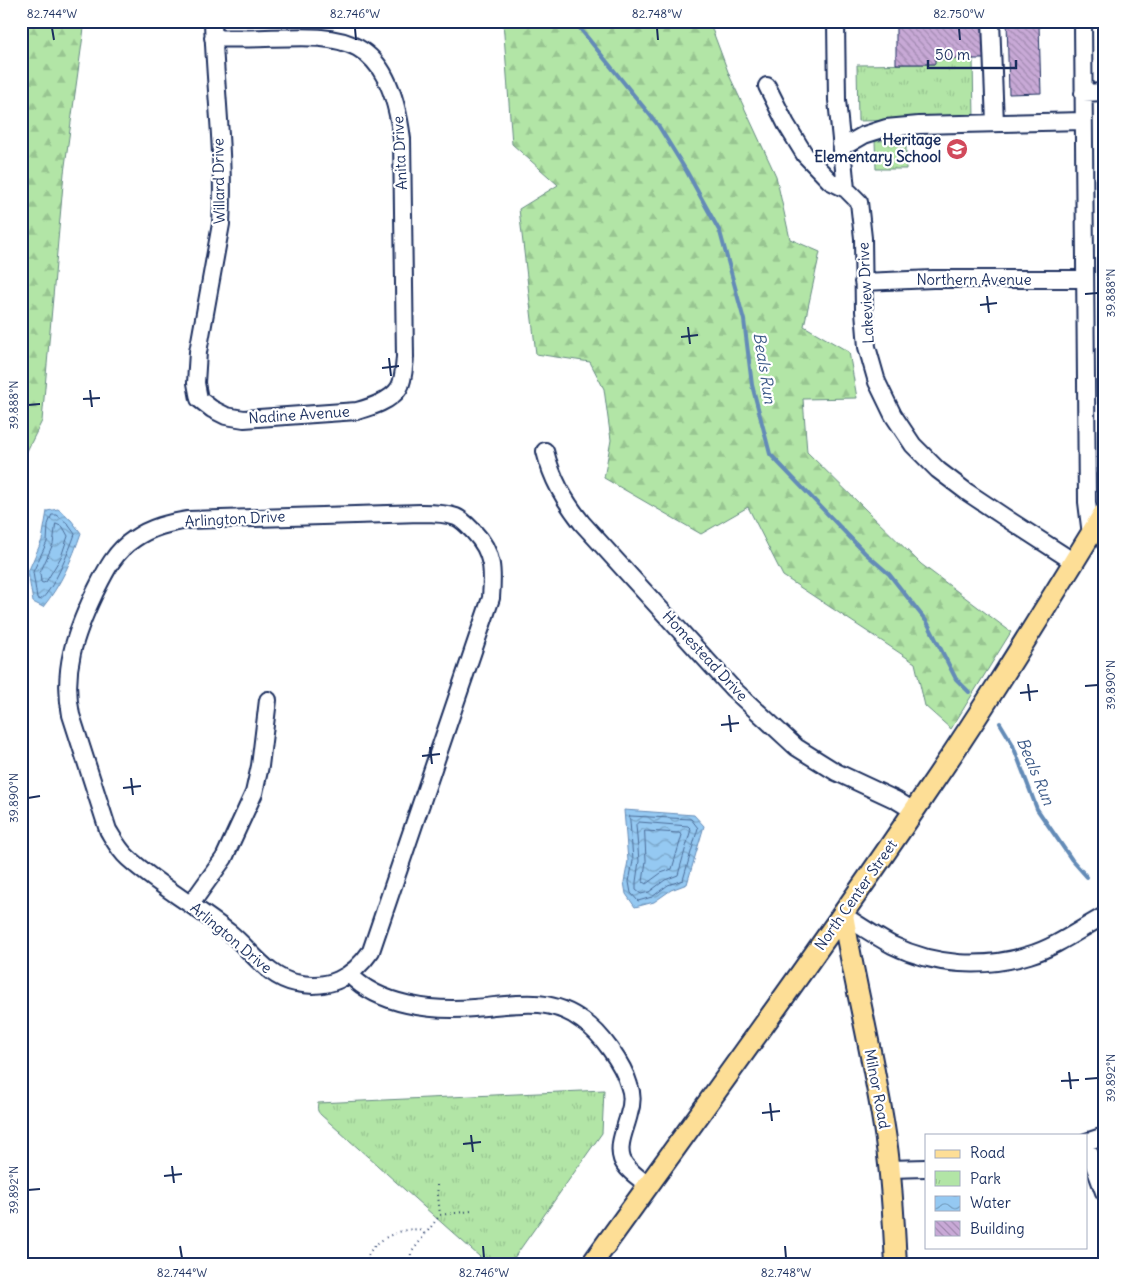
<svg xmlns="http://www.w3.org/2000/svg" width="1125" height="1286" font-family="Delius,sans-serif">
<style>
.forest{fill:url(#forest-firs);stroke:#668a82}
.park{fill:url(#park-tufts);stroke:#668a82}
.water{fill:url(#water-waves);stroke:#648bb7}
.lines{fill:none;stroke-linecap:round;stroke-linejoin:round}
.shore{stroke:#4c6d99;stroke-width:1}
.stream{stroke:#648bb7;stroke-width:4}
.building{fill:url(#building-back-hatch);stroke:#1b2f5e}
.minor-casing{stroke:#1b2f5e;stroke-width:20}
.major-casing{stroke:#1b2f5e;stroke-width:24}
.path{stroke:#1b2f5e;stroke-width:2;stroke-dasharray:1 4;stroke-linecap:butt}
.minor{stroke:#fff;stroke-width:16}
.major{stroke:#fdde96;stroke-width:20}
.ticks{fill:none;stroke:#1b2f5e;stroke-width:2}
.labels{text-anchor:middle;stroke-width:4.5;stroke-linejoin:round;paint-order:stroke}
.poi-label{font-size:15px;font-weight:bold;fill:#1b2f5e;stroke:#fff;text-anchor:end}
.street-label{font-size:15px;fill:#1b2f5e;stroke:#fff}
.water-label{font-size:16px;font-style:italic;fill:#405d8a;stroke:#fff}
.neatline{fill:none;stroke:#1b2f5e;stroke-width:2}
.ticks-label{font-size:12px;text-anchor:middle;fill:#1b2f5e}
</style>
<defs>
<pattern id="forest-firs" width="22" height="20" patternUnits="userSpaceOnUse" patternTransform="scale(1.25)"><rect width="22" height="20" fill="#b2e5a6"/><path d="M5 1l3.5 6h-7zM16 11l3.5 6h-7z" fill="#98c591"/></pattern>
<pattern id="park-tufts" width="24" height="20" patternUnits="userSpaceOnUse" patternTransform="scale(1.25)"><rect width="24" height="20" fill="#b2e5a6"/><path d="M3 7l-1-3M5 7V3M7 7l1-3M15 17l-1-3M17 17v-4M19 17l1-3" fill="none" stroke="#98c591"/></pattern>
<pattern id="water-waves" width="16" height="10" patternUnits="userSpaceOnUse" patternTransform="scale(1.25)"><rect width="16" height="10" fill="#95c9f2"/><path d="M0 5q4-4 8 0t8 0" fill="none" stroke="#79a4c7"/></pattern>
<pattern id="building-back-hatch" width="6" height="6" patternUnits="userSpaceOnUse" patternTransform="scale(1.25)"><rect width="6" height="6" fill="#c8a9d6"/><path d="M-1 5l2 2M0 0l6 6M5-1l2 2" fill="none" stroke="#a28ab1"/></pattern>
</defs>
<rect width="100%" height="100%" fill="#fff"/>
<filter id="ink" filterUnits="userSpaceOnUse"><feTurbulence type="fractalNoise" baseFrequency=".02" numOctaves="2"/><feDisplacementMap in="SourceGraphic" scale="10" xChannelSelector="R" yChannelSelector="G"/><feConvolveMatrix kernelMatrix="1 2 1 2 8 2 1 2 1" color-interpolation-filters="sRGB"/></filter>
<g filter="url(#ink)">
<path class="forest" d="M21,21H85L64,173L42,421L21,463Z
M503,21H709L730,77L776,176L790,239L820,252L804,326L849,352L857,398L803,399L807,452L921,564L1011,632L951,729L925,706L915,663L783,576L748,507L701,534L604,478L611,440L604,389L590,362L536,354L519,209L558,185L512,144Z"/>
<path class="park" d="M935,59H973L974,119L858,121L857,65L934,64Z
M906,140V169H876L875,141Z
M604,1090L602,1133L509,1265H489L321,1115C317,1111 317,1109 318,1103Z"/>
<path class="water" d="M58,509L71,520L81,533C72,559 61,585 43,607L33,602L28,572L42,540L47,511Z
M624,810L694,815L704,826L687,884L671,890L654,902L635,907L626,894L624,882L628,861Z"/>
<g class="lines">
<path class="shore" d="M52,515H57L67,523L75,534C70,549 52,593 40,600L37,598L33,572L47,542L48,525Z
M56,524L63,527L68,536L61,557L46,582L43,583L41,582L40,573L53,544Z
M630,816L691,819L698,828L683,880L668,885L652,897L638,901L631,893L629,882L633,861Z
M639,822L688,826L691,829L678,875L665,880L649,892L641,894L636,890V882L639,861L636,825Z
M645,831L679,833L682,835L672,869L661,873L646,884L643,882L646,861Z"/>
<path class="stream" d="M574,21L658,125L687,172L720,232L744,320L752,385L770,454L865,553L889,574L927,622L956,679L969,692
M1000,723L1012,743L1037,809L1072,860L1087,877"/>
</g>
<path class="building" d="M1007,21H1047V25H1039L1041,93L1009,94Z
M985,22V59H935V64H896V23Z"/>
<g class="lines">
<g class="minor-casing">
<path id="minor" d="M213,21C215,89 225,157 221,224L198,352L196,383L199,399L212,409L226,416L244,419L357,411C371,407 391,401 399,388C404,380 404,366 405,357L402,139C385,5 312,44 213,38
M836,21L837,100L846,189
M991,21L995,123
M1083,21L1087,502L1091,535
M767,86L786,124L805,155L830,181L846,189L859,202L863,238L864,311L867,347L877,382L893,415L913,445L938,470L967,492L1012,522L1074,562
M1083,93L1104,92
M841,144L850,143L864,135L886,128L919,125L1083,121
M863,282L933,279H1085
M545,451C552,479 564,500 582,523L733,689L796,747L836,772L896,800L914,811
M421,513C432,513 445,513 456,517C463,520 469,527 474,532C494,553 493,572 491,598L371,951C352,978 329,990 296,983C268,978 251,950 230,933C197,907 159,886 128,858C119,850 114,840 108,830L71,715C62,670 75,634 94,594C105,572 114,552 134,539C151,527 169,523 188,520Z
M191,904L224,858L254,793L260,766L268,700
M843,915C859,925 875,936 892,945C935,966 984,969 1029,955C1056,947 1080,929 1104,916
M350,975C379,1005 433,1012 474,1008C513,1005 549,995 583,1021C601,1033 623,1064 629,1085C633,1095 632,1105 629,1114C626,1128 617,1144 622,1159C626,1170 639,1178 648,1185
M1086,1142L1104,1136
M1086,1143L1104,1192
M890,1169L926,1168"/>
</g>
<g class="major-casing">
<path id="major" d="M843,915C856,990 875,1064 886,1140C892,1181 894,1223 896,1265
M591,1265C705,1106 821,949 930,787C991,698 1047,605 1104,513"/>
</g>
<path class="path" d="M437,1185L440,1215
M368,1265C368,1262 368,1259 368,1257C371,1241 404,1226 419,1230C421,1231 423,1233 425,1234
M410,1265L411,1253L440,1215L471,1211"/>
<use href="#minor" class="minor"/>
<use href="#major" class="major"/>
</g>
</g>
<path class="ticks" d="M52,28L54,40M355,28L356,40M657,28L658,40M959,28L960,40M1085,294L1098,293M987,296L989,313M980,305L997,303M688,327L690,344M681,337L698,335M389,358L391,376M382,368L399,366M90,390L92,407M83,399L100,398M28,405L40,404M1028,684L1030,701M1085,686L1098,685M1020,693L1038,691M729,715L731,732M721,725L739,723M430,747L432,764M422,756L440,754M131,778L133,795M123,788L141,786M28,798L40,796M1069,1072L1071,1089M1085,1079L1098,1078M1061,1081L1079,1080M770,1103L772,1121M762,1113L780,1111M471,1135L473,1152M463,1144L481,1142M172,1166L174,1183M164,1176L182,1174M28,1190L40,1189M180,1246L182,1258M483,1246L484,1258M785,1246L786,1258"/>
<defs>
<g id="school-disc" transform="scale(1.125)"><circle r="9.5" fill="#d1495b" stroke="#fff"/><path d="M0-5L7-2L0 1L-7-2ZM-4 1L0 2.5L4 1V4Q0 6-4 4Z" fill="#fff"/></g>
</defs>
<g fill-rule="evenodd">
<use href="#school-disc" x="957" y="149"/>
</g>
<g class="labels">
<g class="poi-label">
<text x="941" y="145">Heritage<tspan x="941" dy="17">Elementary School</tspan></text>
</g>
<g class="street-label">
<text transform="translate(400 153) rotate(-93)" y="5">Anita Drive</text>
<text transform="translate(219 181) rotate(-91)" y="5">Willard Drive</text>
<text x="974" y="285">Northern Avenue</text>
<text transform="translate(866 293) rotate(-93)" y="5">Lakeview Drive</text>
<text transform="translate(299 415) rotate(-4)" y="5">Nadine Avenue</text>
<text transform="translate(235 519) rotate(-3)" y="5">Arlington Drive</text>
<text transform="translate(705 656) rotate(47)" y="5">Homestead Drive</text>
<text transform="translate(856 895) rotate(-55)" y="5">North Center Street</text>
<text transform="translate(231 938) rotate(40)" y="5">Arlington Drive</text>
<text transform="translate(877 1089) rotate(79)" y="5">Milnor Road</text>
</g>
<g class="water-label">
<text transform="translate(765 368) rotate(81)" y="6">Beals Run</text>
<text transform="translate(1036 771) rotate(67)" y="6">Beals Run</text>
</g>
</g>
<rect width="1125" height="1286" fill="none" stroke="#fff" stroke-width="55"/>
<rect x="925" y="1134" width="162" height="115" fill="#ffffff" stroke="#a4acbf"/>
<rect x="935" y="1150" width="25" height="8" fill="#fdde96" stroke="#a4acbf"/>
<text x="970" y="1158" font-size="15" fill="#1b2f5e">Road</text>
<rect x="935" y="1171" width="25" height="15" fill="url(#park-tufts)" stroke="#a4acbf"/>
<text x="970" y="1184" font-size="15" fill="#1b2f5e">Park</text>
<rect x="935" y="1196" width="25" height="15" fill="url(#water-waves)" stroke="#a4acbf"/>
<text x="970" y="1208" font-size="15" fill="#1b2f5e">Water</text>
<rect x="935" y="1221" width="25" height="15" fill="url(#building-back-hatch)" stroke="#a4acbf"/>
<text x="970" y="1234" font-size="15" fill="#1b2f5e">Building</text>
<path d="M928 60v8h88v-8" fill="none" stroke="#1b2f5e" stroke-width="2.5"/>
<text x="935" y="60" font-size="15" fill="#1b2f5e" stroke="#ffffff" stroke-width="4" paint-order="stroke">50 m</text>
<rect x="28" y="28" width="1070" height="1230" class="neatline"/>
<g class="ticks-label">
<text x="52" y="18">82.744°W</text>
<text x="355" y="18">82.746°W</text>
<text x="657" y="18">82.748°W</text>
<text x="959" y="18">82.750°W</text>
<text transform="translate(1111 293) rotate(-90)" y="4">39.888°N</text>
<text transform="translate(14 405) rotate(-90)" y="4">39.888°N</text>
<text transform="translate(1111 685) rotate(-90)" y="4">39.890°N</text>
<text transform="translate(14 798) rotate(-90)" y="4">39.890°N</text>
<text transform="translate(1111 1078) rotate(-90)" y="4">39.892°N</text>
<text transform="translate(14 1190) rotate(-90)" y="4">39.892°N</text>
<text x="182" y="1277">82.744°W</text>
<text x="484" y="1277">82.746°W</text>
<text x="786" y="1277">82.748°W</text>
</g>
</svg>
